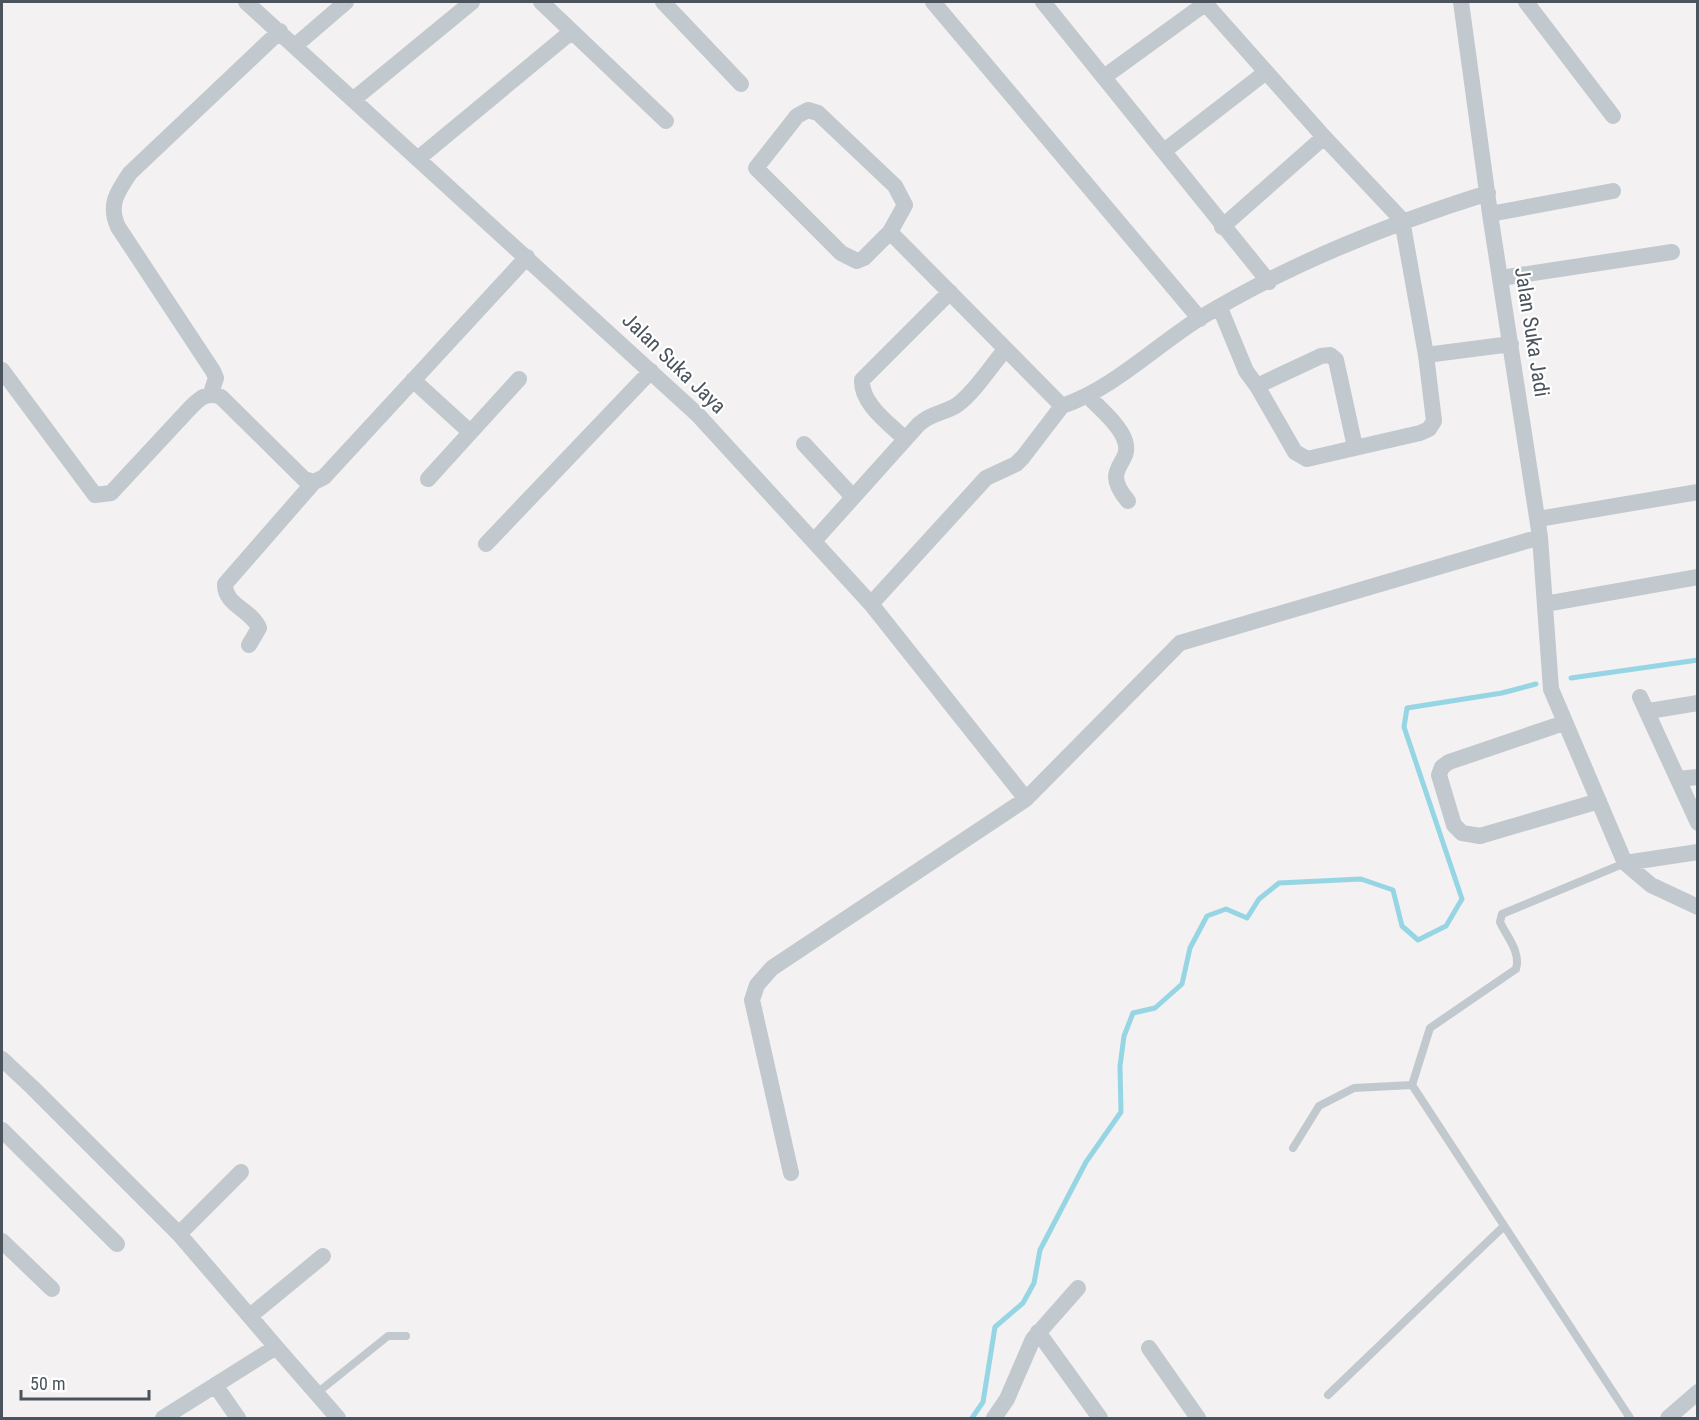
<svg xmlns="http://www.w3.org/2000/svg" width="1699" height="1420" font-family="'Roboto Condensed',sans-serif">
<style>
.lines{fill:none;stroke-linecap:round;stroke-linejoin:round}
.stream{stroke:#96d5e4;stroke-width:5}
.lane{stroke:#c1c8ce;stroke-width:8}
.street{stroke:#c1c8ce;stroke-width:16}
.labels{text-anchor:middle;stroke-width:4.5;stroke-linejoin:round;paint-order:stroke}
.street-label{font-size:21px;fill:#4b545d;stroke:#fff}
</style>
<rect width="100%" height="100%" fill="#f3f1f1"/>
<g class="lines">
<path class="stream" d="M1571,678L1698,660
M972,1418L983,1402L995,1327L1023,1303L1034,1283L1040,1250L1086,1162L1121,1112L1120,1066L1124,1036L1133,1013L1155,1008L1182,984L1190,948L1207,916L1226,909L1247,918L1259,899L1279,883L1361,879L1393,890L1402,926L1418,940L1446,926L1462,899L1404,727L1407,708L1502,693L1536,684"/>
<path class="lane" d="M1412,1085L1430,1028L1516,969C1521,952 1507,937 1500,922L1502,914L1625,863
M1293,1148L1319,1106L1354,1088L1412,1085L1630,1418
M317,1393L388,1336H406
M1328,1395L1504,1226"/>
<path class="street" d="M246,2L698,415L871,604L1026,799
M541,2L666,121
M663,2L741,84
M933,2L1200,319
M1043,2L1269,282
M1204,2L1324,137L1402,220L1426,355L1434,421L1429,429L1420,433L1307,459L1295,452L1257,386
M1461,2L1490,214L1540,537L1551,689L1625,863L1651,885L1698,907
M1526,2L1613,116
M296,45L346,2
M1104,77L1206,3
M354,99L472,2
M1164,151L1266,72
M420,157L571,32
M1490,214L1613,191
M1222,227L1324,137
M890,232L905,205L895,186L818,113L808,110L797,116L756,168L841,253L857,261L864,258L890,232L1062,406C1114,388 1154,347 1200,318C1289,264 1389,224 1488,193
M1501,278L1672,252
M1220,308L1246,371L1257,386L1321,356L1330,355L1336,360L1355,447
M1426,355L1511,344
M2,370L95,495L111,493L191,407C201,397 207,392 221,397L304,479L314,482L324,477L527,257
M413,380L470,432
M211,393L216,378L213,371L118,227C108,205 117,192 130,173L280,31
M1089,397C1100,409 1120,425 1125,441C1133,465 1099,467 1128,501
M905,439C889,423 861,404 862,380L950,292
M804,444L853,497
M428,479L519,379
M1538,519L1698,492
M814,541L919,424C933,412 943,414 957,405C975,392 990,367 1005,350
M486,544L651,371
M871,604L986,478L1016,464L1023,457L1062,406
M1545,604L1698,577
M249,645L259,628C252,610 224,605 225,584L314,482
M1640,697L1698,823
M1649,711L1698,703
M1564,723L1449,762L1442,767L1439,775L1454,825L1462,833L1480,836L1599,801
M1678,779L1698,777
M1625,863L1698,852
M2,1059L33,1088L179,1234
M2,1130L117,1244
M241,1172L179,1234L276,1347
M791,1173L752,1000L757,985L772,968L1026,799L1180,643L1540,537
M2,1241L52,1289
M250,1316L323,1256
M1038,1332L1100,1418
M1149,1348L1198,1418
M215,1385L238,1418
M163,1418L276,1347L338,1418
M994,1418L1007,1399L1033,1339L1078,1288
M1668,1418L1698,1392"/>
</g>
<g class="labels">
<g class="street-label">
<text transform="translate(1532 332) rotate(81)" y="7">Jalan Suka Jadi</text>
<text transform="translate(674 363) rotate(44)" y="7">Jalan Suka Jaya</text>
</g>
</g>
<rect width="1699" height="1420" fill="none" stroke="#4b545d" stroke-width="6"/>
<path d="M21 1390v9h128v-9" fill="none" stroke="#4b545d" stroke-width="3"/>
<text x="30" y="1390" font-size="18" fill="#4b545d" stroke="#ffffff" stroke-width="4.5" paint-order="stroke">50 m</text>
</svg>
